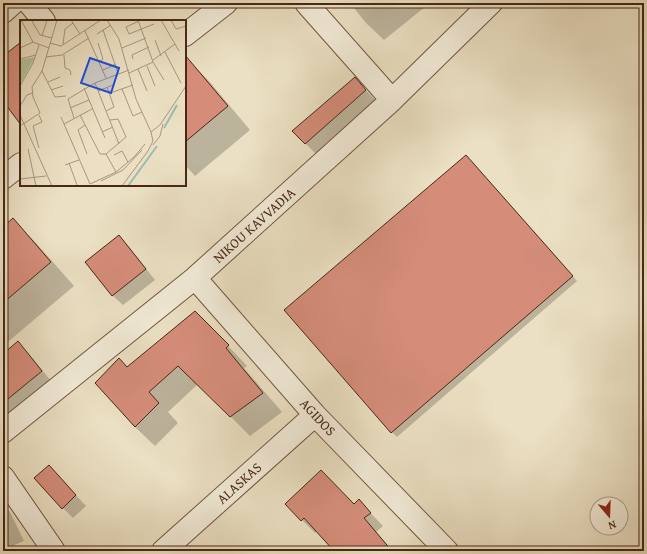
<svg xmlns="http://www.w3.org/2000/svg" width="647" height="554" font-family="'Gentium Book Plus',serif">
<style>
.shadow{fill:#0003}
.building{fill:#d58d7a;stroke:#482717}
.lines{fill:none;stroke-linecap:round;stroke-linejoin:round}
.street-casing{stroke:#715542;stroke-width:24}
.street{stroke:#f2ebd8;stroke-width:22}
.labels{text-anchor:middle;stroke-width:3;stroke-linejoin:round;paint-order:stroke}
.street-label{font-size:14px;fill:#482717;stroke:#f2ebd8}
.inset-river{fill:none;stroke:#99bdb0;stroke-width:2}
.inset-road{fill:none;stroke:#aa967e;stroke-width:1}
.view{fill:#1d4ed8;fill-opacity:0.15;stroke:#1d4ed8;stroke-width:2}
.inset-edge{fill:none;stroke:#482717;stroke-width:2}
</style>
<rect width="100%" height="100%" fill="#ebe0c3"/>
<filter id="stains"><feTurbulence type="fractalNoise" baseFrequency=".005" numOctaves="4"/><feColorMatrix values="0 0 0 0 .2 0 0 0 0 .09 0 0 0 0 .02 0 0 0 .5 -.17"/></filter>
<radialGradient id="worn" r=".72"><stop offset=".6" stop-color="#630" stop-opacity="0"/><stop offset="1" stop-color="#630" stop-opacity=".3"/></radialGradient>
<path class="shadow" d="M350,3H430L384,40L366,23Z
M462,3H492L478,18Z
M185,57L208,80L250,130L195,176L185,165Z
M355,79L376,101L316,154L293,131Z
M471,161L577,281L397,437L392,432Z
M13,220L36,243L74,286L3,346V228Z
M119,237L129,247L155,280L123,305L112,295Z
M215,332L247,366L244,368L282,412L250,436L198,384L168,412L178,423L155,446L135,427L97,383L127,368Z
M18,343L28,353L52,382L3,421V355Z
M59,477L86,506L73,518L63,508Z
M359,501L383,526L376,532L393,551H335L317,531L315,533L286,504L354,505Z
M3,504L10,512L24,541L3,550Z"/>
<path class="building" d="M21,42V125L3,101V56Z
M185,55L228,106L185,142Z
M355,77L366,90L305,144L292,131Z
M466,155L573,276L391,433L284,310Z
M13,218L51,262L3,303V227Z
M119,235L146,269L112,296L85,262Z
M195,311L229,345L226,348L263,393L230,417L178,366L149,392L159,403L135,427L95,383L119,358L127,367Z
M18,341L42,371L3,403V354Z
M49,465L76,495L62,509L34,478Z
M321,470L354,504L359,499L371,513L364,518L392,551H334L304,518L301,521L285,504Z"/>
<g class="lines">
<g class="street-casing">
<path id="street" d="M29,3L44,21
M306,3L392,100
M3,12L13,3
M185,35L226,3
M3,178L21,164
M195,278L315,415L447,551
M3,432L195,278L392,100L491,3
M3,477L54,551
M163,551L315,415"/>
</g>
<use href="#street" class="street"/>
</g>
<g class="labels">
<g class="street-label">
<text transform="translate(254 225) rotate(-42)" y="5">NIKOU KAVVADIA</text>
<text transform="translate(318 417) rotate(47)" y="5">AGIDOS</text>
<text transform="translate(239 483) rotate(-42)" y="5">ALASKAS</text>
</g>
</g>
<g transform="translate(20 20)">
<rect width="166" height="166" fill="#ebe0c3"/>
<path d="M15,37L2,61H1L0,40Z" fill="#b1c399"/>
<path class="inset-river" d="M144,108L157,85M108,166L137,126"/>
<path class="inset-road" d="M1,0L13,22L29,28M51,0L60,14M87,0L99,19L116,79L131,112M118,0L133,42L144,60M141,0L159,31M151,0L156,9L166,6M12,1L20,15L32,18M119,1L106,7L109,14L134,4M83,10L98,53M65,11L86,58M77,14L91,5M22,16L27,0M135,20L141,36M30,23L41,26L81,0M78,23L83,39L79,42M43,24L45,9L53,3M0,28L13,22M102,28L126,18M145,32L161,63M44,35L45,48L50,50L51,55M26,37L42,35L69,18M0,39L16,35M113,39L112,35L129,27M133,40L155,24M127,46L135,66M118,49L127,71M83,50L96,44M22,51L35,77L46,76M109,53L133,42M28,62L40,57M75,63L99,124M0,66L13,43L19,25M64,68L85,118M102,69L113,96L122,92M31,70L43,66M78,71L93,65M90,73L113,65M0,86L7,75L12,73M50,88L69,80M86,91L94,87L87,67M0,95L32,166M19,95L22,102L13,106L19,128M60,95L80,134H86M41,97L70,164M54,98L48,79L75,63L109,50M44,104L72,89M65,105L58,110L67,134M0,106L20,93L13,77L12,67L22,51L37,0M82,112L93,107M133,125L140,116L143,104M8,129L16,166M86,134L106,117L98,99L90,100M86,134L96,152M94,135L102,131L108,142M49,143L57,165M45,145L59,140M0,159L26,156M81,161L103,150L122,130M70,164L96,152L114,137L125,124M102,166L128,131L133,121L131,112L140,105L166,66"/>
<path class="view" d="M70,38L99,48L91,73L61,63Z"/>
<rect width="166" height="166" class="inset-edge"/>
</g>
<rect width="647" height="554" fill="none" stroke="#ebe0c3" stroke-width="16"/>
<rect x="4" y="4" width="639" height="546" fill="none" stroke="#482717" stroke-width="2"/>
<rect x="8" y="8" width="631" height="538" fill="none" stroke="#482717"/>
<g transform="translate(609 516) rotate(161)"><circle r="19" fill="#f2ebd8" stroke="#ae9d8b"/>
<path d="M0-3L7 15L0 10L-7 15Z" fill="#8f2418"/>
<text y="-6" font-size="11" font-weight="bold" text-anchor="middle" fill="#482717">N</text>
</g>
<rect width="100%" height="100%" filter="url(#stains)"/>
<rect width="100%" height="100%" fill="url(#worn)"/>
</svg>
